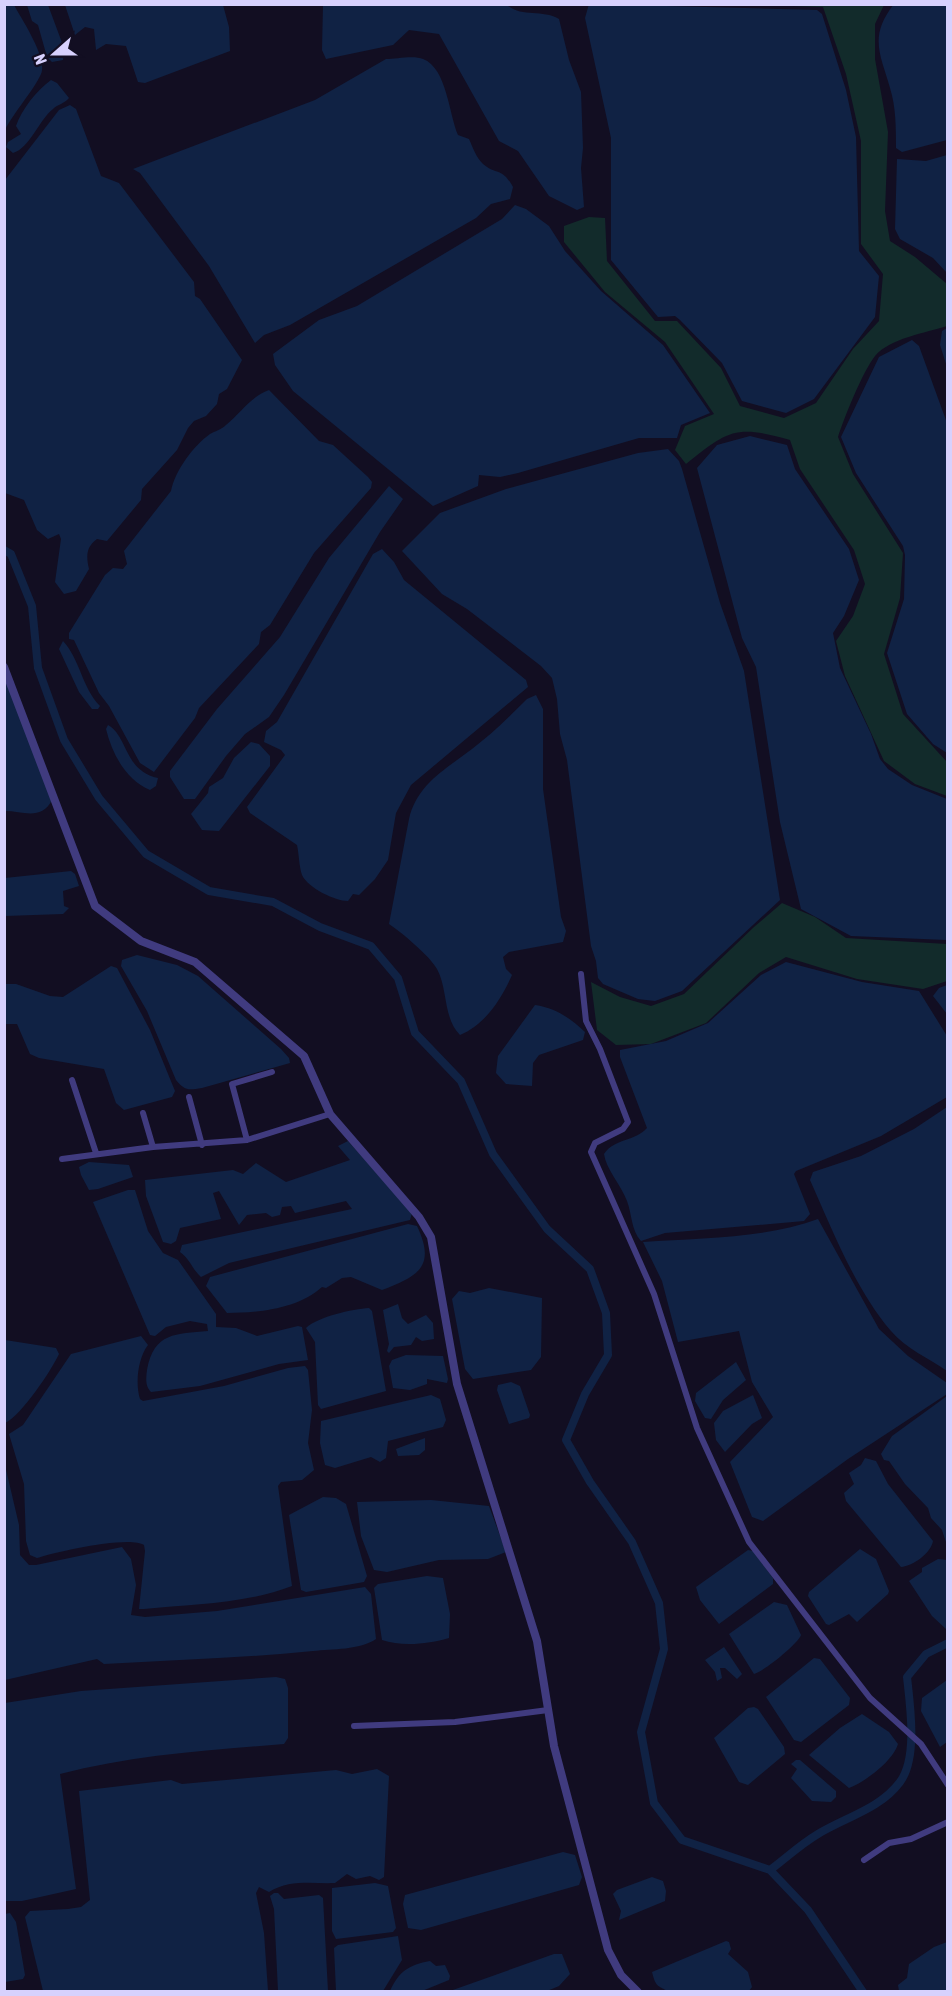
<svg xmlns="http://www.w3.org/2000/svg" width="952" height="1996" font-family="'Asap Condensed',sans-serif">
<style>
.green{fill:#122b2b}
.water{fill:#102244}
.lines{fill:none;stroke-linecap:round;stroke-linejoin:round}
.canal{stroke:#102244;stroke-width:8}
.minor{stroke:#403b7f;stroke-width:6}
.tertiary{stroke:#403b7f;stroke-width:8}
</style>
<rect width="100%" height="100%" fill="#120e22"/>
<path class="green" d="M764,5H884L875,24V59L888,132L885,211L890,241L915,257L947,284V326C926,333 890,338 875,356C863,371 844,418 838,437L853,474L903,553L900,598L884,654L903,714L947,762V796L915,784L884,761L845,676L836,641L853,616L865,584L854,550L800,469L790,440C737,425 729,429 686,464L675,450L685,426L714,414L665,342L605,292L564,242V226L589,217L605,218L607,261L655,321H677L721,368L740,406L784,418L816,403L853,349L879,321L883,274L861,244V141L846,74L823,7Z
M782,903L815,917L846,938L947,944V981L923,989L857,979L786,957L759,973L706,1023L651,1044L616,1045L597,1030L591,982L620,997L651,1006L684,994L754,927Z"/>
<path class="water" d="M5,4L14,5C22,20 48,58 41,74C34,90 14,112 5,130Z
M589,4L817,10L822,14L846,90L856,137L859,251L879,276L875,317L814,399L786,413L742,401L722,363L680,320L675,316L658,317L611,260V138L585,18Z
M894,4L947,5V140L902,152L896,148C896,128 896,107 890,88C881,55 868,37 894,4Z
M27,5H48L64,48L63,60L52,62L47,57L38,25L32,21Z
M65,5H223L229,27L230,51L145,83L138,82L126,46L106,44L96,50L94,29L85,27L75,35Z
M507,5C522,18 542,9 559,19L569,60L581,92L583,148L581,168L584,207L577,210L549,196L518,151L499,141L439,34L409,30L393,45L326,59L322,50L323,5Z
M386,59C396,59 414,55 423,59C447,68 449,115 458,135L469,139C473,148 476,157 483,164C497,176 501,166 513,187L510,199L491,204L476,218L290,325L264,335L255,343L209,266L140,173L133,169L315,100Z
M51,80L57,83L69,98C64,104 58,104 53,109C39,120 30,148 13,153L6,147L8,142L21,134L16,126C22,109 36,91 51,80Z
M70,105L76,109L101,176L119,183L194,282L195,296L200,299L242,360L227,389L219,394L217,404L206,416L194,421L188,428L177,450L142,489L141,500L107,541L97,539C86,547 86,556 89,569L76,591L64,594L55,582L61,539L59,534L48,539L37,530L24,500L5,493V180L59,110Z
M947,155H948L947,273L933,258L900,239L895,229L897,159L926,161Z
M515,205L526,209L549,226L565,251L601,291L663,345L710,413L681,425L677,438H639L518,473L500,477L479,475L478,486L433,506L293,391L275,365L273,354L319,320L357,306L502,219Z
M947,328V367L940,345L942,331Z
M912,340L919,346L947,423V753L933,744L907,714L887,653L904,599L905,555L903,546L856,473L841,437L879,357Z
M269,390L319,441L333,445L368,477L372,482L371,488L314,553L270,625L261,632L259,644L199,708L195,718L154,772L140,763L109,706L99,693L74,640L69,639V633L105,575L113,568L123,569L127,564L124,551L171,491C175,471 193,446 210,434C215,431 221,430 226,425C241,413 250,397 269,390Z
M750,436L787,445L795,469L849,549L859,580L844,616L833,633L840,668L871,734L880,759L888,769L912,785L947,799V940L851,936L801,909L780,822L756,667L742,638L697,468L717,445Z
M668,449L679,461L682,469L720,603L744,671L780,900L682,991L655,1001L638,999L603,984L598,978L596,961L591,946L567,760L560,734L557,699L552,678L541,666L467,609L442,594L402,551L440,513L506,489L638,453Z
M389,486L403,499L380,532L284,695L269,717L245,734L226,756L195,799H184L170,777V771L217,709L280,637L329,558Z
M382,549L394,562L404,580L526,680L528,687L411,785L396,813L388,860L375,879L359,895L353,894L348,901C335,901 308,888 302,875C299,866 299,854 297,845L250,813L247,807L285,755L281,750L264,742L266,731L277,722L373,554Z
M63,641C80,659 82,688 100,706L98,709H92L79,692L59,649Z
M4,676L52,800C41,821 23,811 5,811Z
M536,695L543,709V789L561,917L566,931L563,942L509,952L503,957L506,969L512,975C502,998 485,1025 460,1035C443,1018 448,989 437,969C430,956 401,932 389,924L409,819C417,784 446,769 472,749C492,734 510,716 527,699Z
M108,725C128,736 124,771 158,778L156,786L150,790C126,780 112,754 106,729Z
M251,742L259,744L270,756V766L219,831L202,830L191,814L208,793L209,787L223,778L234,758Z
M71,871L75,874L79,886L63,891L64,906L69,908L63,914L5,916V878Z
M137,955L177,965L198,976L281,1049L289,1058L290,1063L202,1088C188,1090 185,1091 176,1080L147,1011L121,966L122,960Z
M786,962L862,982L919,991L947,1036V1097L881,1136L796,1171L794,1174L810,1214L804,1221L665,1233L641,1241C631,1230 632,1214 627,1201C621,1185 606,1169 604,1154C615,1138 634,1142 647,1128L620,1057V1050L666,1041L708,1023L761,975Z
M111,966L117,968L150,1030L175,1091L172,1097L124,1110L116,1103L104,1069L39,1058L30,1054L17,1024H5V984H16L50,996L63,997Z
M947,985H948L947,1014L933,996L939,988Z
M535,1005C556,1008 570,1018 585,1032L583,1040L539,1055L533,1063L532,1086L506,1084L496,1073L498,1056Z
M947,1107V1371C930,1359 905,1348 891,1331C855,1289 832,1229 810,1180L813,1172L861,1156L914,1129Z
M348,1141L412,1213L410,1220L229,1263L201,1277C192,1269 190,1259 180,1252L182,1245L352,1209L346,1201L295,1213L291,1206L282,1207L280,1215L272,1217L266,1213L247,1215L239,1225L219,1191L213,1193L221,1219L180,1228L176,1241L171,1244L163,1242L146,1196L145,1180L233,1170L243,1174L256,1163L286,1182L350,1160L338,1146Z
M89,1162L129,1165L133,1177L98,1189L89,1190L81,1175L79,1167Z
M128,1190H135L148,1231L163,1253L178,1260L216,1314V1327L236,1328L257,1336L298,1326L302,1327L308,1360L279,1364L200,1386L151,1392C145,1386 146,1378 147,1370C154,1332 176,1334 208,1331L207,1324L190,1321L166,1327L155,1336L150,1335L93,1202Z
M818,1219L879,1329L908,1356L947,1383V1394L848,1459L763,1521L752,1517L730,1462L773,1417L752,1382L739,1331L678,1342L662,1281L643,1242C700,1238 764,1239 818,1219Z
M408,1224L417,1226C436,1266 419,1276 382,1290L351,1277L342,1278L326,1288L322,1287C298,1309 257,1313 227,1313L206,1286L210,1277Z
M489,1288L542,1298L541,1357L531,1370L473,1379L465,1369L452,1299L459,1291L470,1293Z
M398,1304L402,1318L408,1324L426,1315L433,1323L434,1339L422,1341L416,1337L411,1345L394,1347L389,1353L387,1351L389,1344L383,1310Z
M369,1308L372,1311L386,1391L321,1409L318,1405L315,1342L306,1328C317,1317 353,1309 369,1308Z
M141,1336L148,1345C138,1358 135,1383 140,1399L143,1401L224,1386L288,1368L305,1366L308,1370L312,1410L308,1443L314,1470L302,1480L281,1482L278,1486L292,1586C246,1604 192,1604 144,1609H139L145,1551L144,1545C130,1535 55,1552 37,1558L30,1555L26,1541L24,1484L9,1434L23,1425L71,1354Z
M5,1340L56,1348L59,1354C51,1371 21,1416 5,1423Z
M406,1355L443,1356L448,1379L447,1383L427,1379V1384L410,1390L393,1388L389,1366L392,1360Z
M736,1362L746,1380L723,1400L711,1419L705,1418L695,1401L696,1393Z
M511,1382L520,1386L530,1415L529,1418L509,1424L497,1390L498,1385Z
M431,1395L440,1399L446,1420L443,1427L388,1441L386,1458L380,1462L371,1457L335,1468L325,1465L320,1443L321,1421Z
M753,1395L762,1418L752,1424L725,1452L716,1440L714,1423L723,1411Z
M947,1396V1545L942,1530L931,1518L928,1508L905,1484L889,1461L884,1460L881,1454L892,1436Z
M425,1438V1450L419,1455L398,1456L396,1449Z
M865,1458L876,1461L888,1484L933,1541C931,1553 913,1566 901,1567L846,1501L844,1493L854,1484L849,1473L861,1465Z
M4,1461L19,1525L20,1555L29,1565H36L122,1547L131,1559L136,1585L131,1615L145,1617L217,1611L365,1587L371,1594L376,1639C360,1650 332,1649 313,1651C243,1658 174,1660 104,1664L97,1659L5,1680Z
M323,1497L336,1498L346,1504L367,1576L364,1582L306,1592L301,1590L289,1515Z
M431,1500L489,1506L506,1552L488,1559L439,1560L387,1572L374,1570L361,1536L357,1502Z
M860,1549L876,1559L889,1591L888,1594L857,1622L849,1614L829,1625L826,1624L808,1596L809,1592Z
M748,1550L753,1551L773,1578V1584L719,1624L700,1600L696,1587Z
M938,1559L947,1560L946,1629L932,1616L909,1581L922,1572V1568Z
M427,1576L443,1578L450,1614L449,1638C429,1644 402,1647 382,1640L374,1588L378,1584Z
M774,1602L787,1605L801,1635C798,1644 763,1672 754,1674L729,1634Z
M724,1647L742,1674L737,1679L725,1668H720L722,1678L717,1681L715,1672L705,1660Z
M814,1658L820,1659L850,1698L849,1705L801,1742L794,1740L766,1697Z
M276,1677L285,1679L288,1688V1738L284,1744C210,1750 132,1755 60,1774L76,1889L22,1901H5V1703L81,1691Z
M947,1680V1742L940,1747L921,1711L922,1698Z
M754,1707L758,1709L784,1747L785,1754L748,1785L739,1782L714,1738L748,1708Z
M862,1714L889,1732L898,1744C893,1761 865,1782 849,1788L809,1755L840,1728Z
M796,1760H800L836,1791V1797L831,1802L812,1801L791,1778L797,1769L791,1764Z
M377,1769L389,1776L384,1877L379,1880L370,1876L356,1879L347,1874L335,1883C313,1884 290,1879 269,1892L259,1887L256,1893L264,1933L268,1991H43L25,1917L30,1911L68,1909L81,1907L90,1900L79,1791L171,1780L182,1784L336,1770L352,1774Z
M563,1852L575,1855L582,1877L579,1885L421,1930L408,1928L403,1904L405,1895Z
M652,1877L663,1881L666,1891L665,1901L619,1920L621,1911L613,1894L617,1890Z
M375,1883L388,1886L396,1928L393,1932L336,1939L332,1931V1888Z
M274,1893H278L284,1899L319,1895L323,1898L328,1991H278L274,1909L270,1896Z
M10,1913L16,1922L25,1975L23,1979L5,1982V1914Z
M398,1936L402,1960L383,1991H336L334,1948L338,1945Z
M726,1941L729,1942L731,1949L728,1954L748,1972L752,1987L749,1991H667C658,1985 656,1988 652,1972Z
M947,1942V1991H899L898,1985L907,1978L909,1964L934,1947Z
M554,1954H562L570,1974L559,1986L547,1991H450Z
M430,1961L436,1966L445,1965L450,1976L449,1980L422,1991H390C399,1971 409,1965 430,1961Z"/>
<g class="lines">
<path class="canal" d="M4,550L11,554L32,606L38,668L64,740L99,798L146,854L209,891L273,902L320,927L371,946L398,978L415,1033L461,1081L493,1154L547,1229L590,1269L606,1313L608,1355L585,1394L566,1440L590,1482L632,1542L659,1603L664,1649L641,1732L654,1803L682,1840L770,1870L808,1910L863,1992
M770,1870C786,1858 801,1844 818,1834C846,1817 880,1809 900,1782C918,1758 910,1705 907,1677L926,1654L948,1643"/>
<path class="minor" d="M581,974L586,1021L600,1049L628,1122L623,1129L595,1143L591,1152L654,1294L697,1428L749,1542L870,1698L921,1744L948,1785
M72,1080L96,1153
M189,1097L202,1145
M143,1113L153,1147
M247,1140L232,1084L272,1072
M62,1159L153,1147L247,1140L330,1114
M354,1726L455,1722L548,1710
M864,1860L889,1843L911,1839L948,1822"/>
<path class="tertiary" d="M4,667L95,906L141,941L195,962L304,1056L330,1114L419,1217L431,1237L457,1384L537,1641L554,1746L608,1950L621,1975L638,1992"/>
</g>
<rect width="952" height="1996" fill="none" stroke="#d7d1fd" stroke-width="12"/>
<g transform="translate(54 54) rotate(249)" stroke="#120e22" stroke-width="4.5" paint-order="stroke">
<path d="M0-4.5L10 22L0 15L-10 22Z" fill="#d7d1fd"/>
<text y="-9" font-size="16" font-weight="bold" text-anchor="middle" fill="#d7d1fd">N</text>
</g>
</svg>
